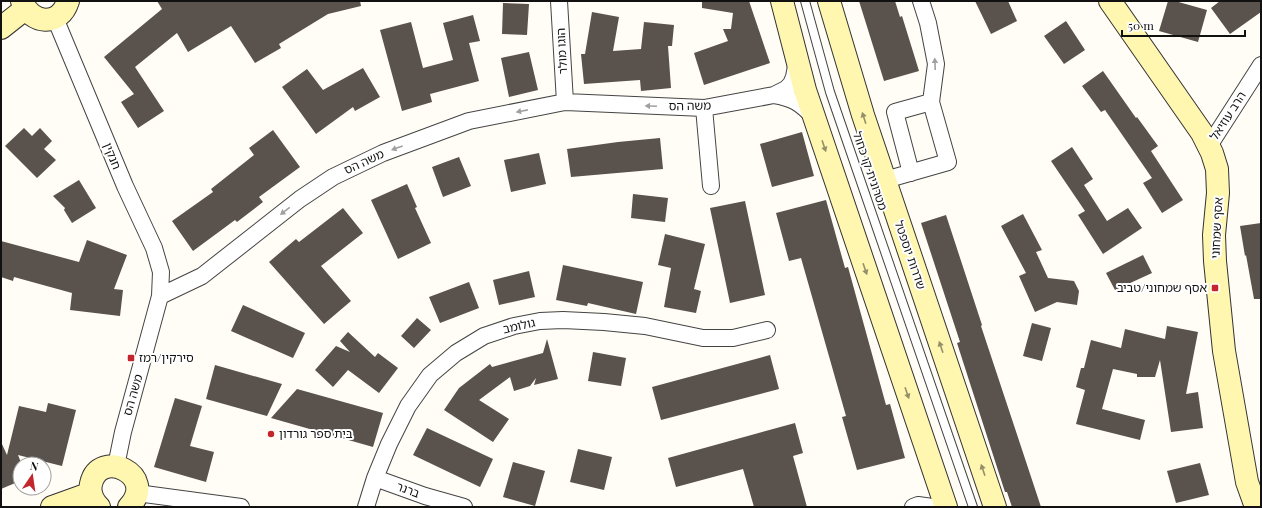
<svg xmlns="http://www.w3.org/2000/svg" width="1262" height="508" font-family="'Playfair Display','Noto Sans Hebrew',serif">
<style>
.building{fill:#5a524d}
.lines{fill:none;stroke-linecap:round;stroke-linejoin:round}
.lane-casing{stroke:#444;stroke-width:10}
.street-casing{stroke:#444;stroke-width:18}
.secondary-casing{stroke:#333;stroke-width:24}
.lane{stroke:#fff;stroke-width:8}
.street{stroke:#fff;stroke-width:16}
.secondary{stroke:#fff6b0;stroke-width:22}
.oneway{fill:#a0a0a0}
.oneway2{fill:#948f68}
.poi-dot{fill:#c4262e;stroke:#fff;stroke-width:1.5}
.labels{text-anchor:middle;stroke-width:4;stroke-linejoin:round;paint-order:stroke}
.street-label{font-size:12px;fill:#111;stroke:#fff}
.poi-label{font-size:12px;fill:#111;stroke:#fff;text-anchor:start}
</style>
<rect width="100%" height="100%" fill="#fffdf5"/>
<path class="building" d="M157,1H360L361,6L328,14L279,44L281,48L255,63L231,26L188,52L177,33L135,67L164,111L138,128L121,102L134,94L104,57L162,9Z
M702,1H749L770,63L704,85L694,53L728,41L723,29H731L733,13L702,8Z
M859,1H895L900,17L902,16L919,71L884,81Z
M975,1H1008L1017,21L991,34Z
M1168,1H1175L1207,10L1198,42L1159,31Z
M1220,1H1261V12L1230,34L1211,8Z
M503,3L529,4L527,35L502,34Z
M592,12L619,17L613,51L641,49L644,22L674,25L672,46H668L671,88L641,91L640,80L584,84L581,54H585Z
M473,15L480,41L469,43L479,81L430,94L432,102L402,111L380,30L411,22L423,68L453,60L443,23Z
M1066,21L1085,50L1064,64L1044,36Z
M529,52L538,90L509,97L501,58Z
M363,68L380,97L355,111L353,107L316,134L282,87L307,69L323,90Z
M1103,71L1136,118L1137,117L1158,146L1151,151L1183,200L1162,213L1143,183L1152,178L1105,110L1101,112L1082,86Z
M24,128L32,136L40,128L52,141L44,149L56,160L37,178L5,146Z
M273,130L300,167L259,197L263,202L237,222L235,220L193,251L172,221L213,192L211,189L254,155L249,148Z
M802,132L814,176L772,187L760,144Z
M660,138L663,169L571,177L567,149L618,142Z
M1072,147L1093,179L1084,185L1107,221L1128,208L1142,228L1103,254L1078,215L1085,211L1051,161Z
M539,153L546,184L511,192L504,160Z
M459,157L471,186L443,197L432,167Z
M79,180L96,208L72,223L64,210L65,208L53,196Z
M407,184L417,207L415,208L431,243L398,259L371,200Z
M633,194L668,198L665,222L631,218Z
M826,200L845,268L848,267L886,405L890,404L905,458L857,470L842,417L846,416L801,258L789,261L776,213Z
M745,201L765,295L730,303L710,208Z
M343,208L363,233L321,266L351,301L324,324L269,262L296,239L299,242Z
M1023,214L1042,250L1036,252L1048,278L1074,281L1079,291L1077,305L1057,302L1035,312L1019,276L1026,273L1001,226Z
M946,215L982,325L981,326L1041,507H1012L1007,492H1005L957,343L960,342L921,223Z
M1261,223V299H1254L1246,255L1245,256L1240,226Z
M665,234L705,244L694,289L701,291L696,313L664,307L671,268L658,265Z
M87,240L127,255L114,289L123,290L120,316L70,310L72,293L14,277L13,281L1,277V241L79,262Z
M1143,255L1152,273L1115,290L1106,273Z
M563,265L643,282L636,314L588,303L587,306L556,300Z
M529,271L535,297L499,305L493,280Z
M469,282L479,308L440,323L429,297Z
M243,305L305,333L293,358L231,331Z
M417,318L431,330L414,348L401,336Z
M1032,323L1051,328L1042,361L1023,356Z
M1167,326L1198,332L1186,394L1198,392L1203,428L1171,432L1160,360L1155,377H1137V374L1113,369L1102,409L1145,420L1140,440L1076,424L1085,390L1076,387L1081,368H1084L1091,340L1121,348L1125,329L1165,339Z
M348,332L375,357L378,353L398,368L379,393L348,370L333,387L315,370L336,346L350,352L340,341Z
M547,339L558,379L534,385L536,378L530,386L514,391L510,377L479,400L509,419L493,442L444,410L459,388L490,364L492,367L543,353Z
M593,352L626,358L621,386L588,381Z
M770,355L779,389L661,420L652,387Z
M215,365L282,384L267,416L206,399Z
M297,389L383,413L373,447L271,418Z
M175,398L202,406L190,446L214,452L206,482L154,467Z
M48,403L76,410L62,466L18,455L20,460V481L1,489V442L7,455L19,406L46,412Z
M795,423L803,453L793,456L807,507H754L743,469L676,487L668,458Z
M427,428L493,459L480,487L413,455Z
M578,449L612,457L604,490L570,482Z
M513,462L545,471L535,506L503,497Z
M1200,463L1209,495L1176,503L1167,471Z"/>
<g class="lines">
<g class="lane-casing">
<path id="lane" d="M805,1L830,92L973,507"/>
</g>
<g class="street-casing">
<path id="street" d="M559,1L565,102
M921,1L928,23L936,64L931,102
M55,18L125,186L154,248L161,272L160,296L123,432L116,466
M774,95C793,98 800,103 814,117
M704,108L711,186
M1209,146L1261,65
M885,180L948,162L931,102L895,112L911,173
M160,296L202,276L300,199L333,177L383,153L469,121L565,102L704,108L774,95L786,89L791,84L794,77L797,61
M375,478L425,496L464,507
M137,493L241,507
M366,507L375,478L389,444L408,406L430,375L456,353L484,336L514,326L540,321L563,320L604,322L645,326L703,338H733L767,330
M913,507L918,505L932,507"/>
</g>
<g class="secondary-casing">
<path id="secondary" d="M22,1C31,25 60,27 68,1
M782,1L805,90L946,507
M829,1L863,115L995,507
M1110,1L1202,133L1212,153L1217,169L1218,193L1214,235L1215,261L1224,351L1247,482L1256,507
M1,28L25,9
M52,507L91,493
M99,507C93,501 89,493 91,484C99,447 159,475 129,507"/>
</g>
<use href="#lane" class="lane"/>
<use href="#street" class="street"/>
<use href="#secondary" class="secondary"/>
</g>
<defs><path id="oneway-solid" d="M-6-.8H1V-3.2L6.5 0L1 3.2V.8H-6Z"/></defs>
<g class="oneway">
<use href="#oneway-solid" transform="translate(935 64) rotate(-92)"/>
<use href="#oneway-solid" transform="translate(651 106) rotate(-178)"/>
<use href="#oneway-solid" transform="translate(522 111) rotate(169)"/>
<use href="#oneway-solid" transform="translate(397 148) rotate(160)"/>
<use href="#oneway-solid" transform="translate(285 211) rotate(142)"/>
</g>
<g class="oneway2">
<use href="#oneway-solid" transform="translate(864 118) rotate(-108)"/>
<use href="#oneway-solid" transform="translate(824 146) rotate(71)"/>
<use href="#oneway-solid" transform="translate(865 269) rotate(71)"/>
<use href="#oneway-solid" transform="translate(941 347) rotate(-109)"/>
<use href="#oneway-solid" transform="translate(907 393) rotate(71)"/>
<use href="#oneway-solid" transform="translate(983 470) rotate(-109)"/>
</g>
<g class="poi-dot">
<rect x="1211" y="284" width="8" height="8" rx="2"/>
<rect x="127" y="354" width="8" height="8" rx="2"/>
<circle cx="271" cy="434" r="4"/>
</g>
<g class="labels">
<g class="street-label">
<text transform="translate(562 51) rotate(-93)" y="4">הוגו מולר</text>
<text transform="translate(690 106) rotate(-1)" y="4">משה הס</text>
<text transform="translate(1228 116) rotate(-57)" y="4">הרב עוזיאל</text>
<text transform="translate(112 156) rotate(68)" y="4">חנקין</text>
<text transform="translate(364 162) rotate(-25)" y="4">משה הס</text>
<text transform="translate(870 171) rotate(71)" y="4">מטרונית קו כחול</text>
<text transform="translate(1217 228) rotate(-87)" y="4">אסף שמחוני</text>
<text transform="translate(910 255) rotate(71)" y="4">שדרות יוספטל</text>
<text transform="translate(519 326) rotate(-13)" y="4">גולומב</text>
<text transform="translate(133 395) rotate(-74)" y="4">משה הס</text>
<text transform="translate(408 490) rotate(20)" y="4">ברנר</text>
</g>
<g class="poi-label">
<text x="1207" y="292" text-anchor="end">אסף שמחוני/טביב</text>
<text x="139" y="362">סירקין/רמז</text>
<text x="279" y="438">בית ספר גורדון</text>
</g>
</g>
<rect width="1262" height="508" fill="none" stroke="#111111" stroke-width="4"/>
<g transform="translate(32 476) rotate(13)"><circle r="19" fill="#ffffff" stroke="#a0a0a0"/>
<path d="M0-3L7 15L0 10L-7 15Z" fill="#c4262e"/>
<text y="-6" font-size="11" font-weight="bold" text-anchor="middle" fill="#111111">N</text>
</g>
<path d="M1122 30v6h123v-6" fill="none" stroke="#111111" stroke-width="2"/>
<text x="1128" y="30" font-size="12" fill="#111111" stroke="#ffffff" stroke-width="3" paint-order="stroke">50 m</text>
</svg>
